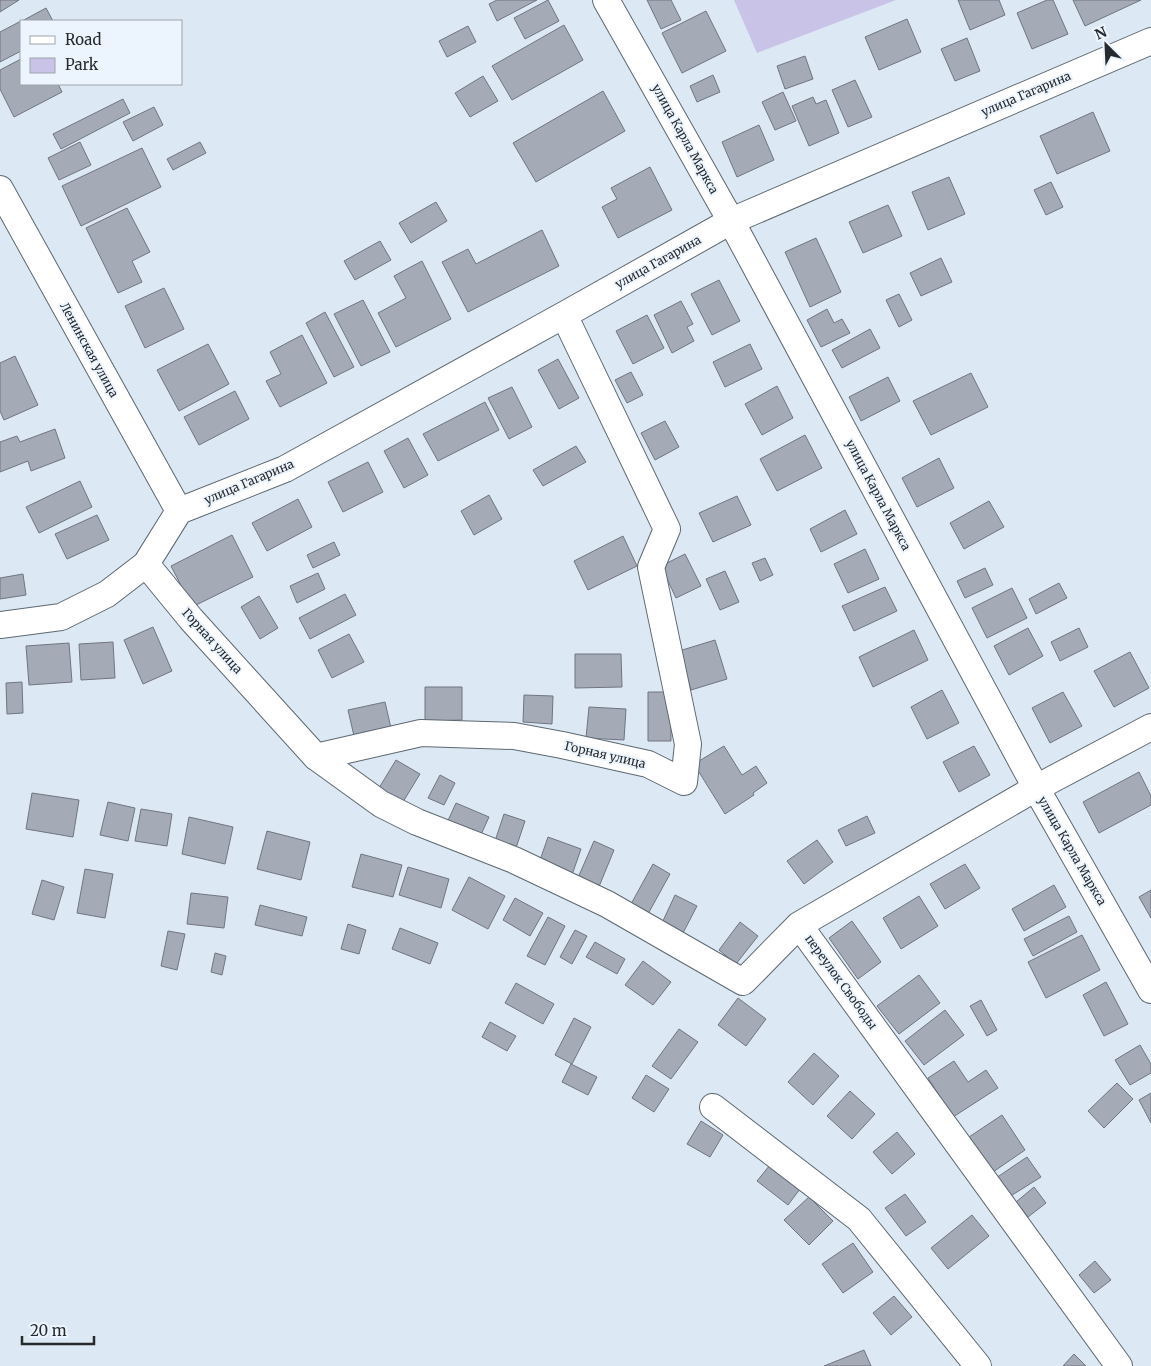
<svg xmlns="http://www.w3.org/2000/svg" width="1151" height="1366" font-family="Merriweather,serif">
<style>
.green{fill:#c9c3e7}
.building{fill:#a5aab7;stroke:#707581}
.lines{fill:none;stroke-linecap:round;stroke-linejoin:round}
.street-casing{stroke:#5d6871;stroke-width:28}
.street{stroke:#fff;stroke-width:26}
.labels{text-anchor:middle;stroke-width:4;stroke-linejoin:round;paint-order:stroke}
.street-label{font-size:12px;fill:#262a2e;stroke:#ecf5fe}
</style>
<rect width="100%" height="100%" fill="#dce8f3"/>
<path class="green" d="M734,0H896L757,53Z"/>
<path class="building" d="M0,0H19L0,12Z
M497,0H537L497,21L489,4Z
M548,0L559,21L525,39L514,18Z
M647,0H671L681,20L661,29Z
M958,0H999L1005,15L970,30Z
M1047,0H1053L1068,34L1032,49L1017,13Z
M1073,0H1141L1085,26Z
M46,8L53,21H22Z
M706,11L726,51L682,73L662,33Z
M907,19L921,52L879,70L865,37Z
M21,21V51L0,62V32Z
M564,25L583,60L512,100L492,66Z
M468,26L476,42L447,57L439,41Z
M967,38L980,71L955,81L941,49Z
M805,56L813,79L785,89L777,66Z
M21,59V84H58L62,92L14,117L0,89V70Z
M713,75L720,92L697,102L690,86Z
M483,76L498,101L470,117L455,93Z
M855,80L872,117L848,127L832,90Z
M603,91L625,131L536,182L513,143Z
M783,92L796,121L775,130L762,102Z
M813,97L816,104L826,100L839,133L809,146L792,106Z
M123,99L130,113L61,149L53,134Z
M154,107L163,125L133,141L123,122Z
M1093,112L1110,151L1057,174L1040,136Z
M759,125L774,160L737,177L722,142Z
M80,142L91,165L59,180L48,158Z
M200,142L206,153L173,170L167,159Z
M142,148L161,187L81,226L62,186Z
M650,167L672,210L618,238L602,207L617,199L611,188Z
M949,177L965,214L928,230L912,192Z
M1051,182L1063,207L1046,215L1034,190Z
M436,202L447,221L411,243L399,223Z
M888,205L902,236L863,253L849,222Z
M127,208L150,252L132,261L142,282L118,293L86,228Z
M542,230L559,266L468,312L442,262L468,249L476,264Z
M816,238L841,292L810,307L785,252Z
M380,241L391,260L355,280L344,261Z
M941,258L952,282L921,296L910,273Z
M422,261L451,319L396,347L378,313L406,298L394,276Z
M719,280L740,321L712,335L691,294Z
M164,288L184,329L145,348L125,306Z
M899,294L912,320L899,327L886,300Z
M363,300L390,352L361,366L334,314Z
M681,301L693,324L687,327L694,341L672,353L654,315Z
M827,309L834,323L842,319L850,333L821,347L807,320Z
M325,312L354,367L334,377L306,323Z
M647,315L664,348L633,364L616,331Z
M870,329L880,348L842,368L832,350Z
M302,335L327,383L280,407L266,381L281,374L270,352Z
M208,344L229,384L179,411L157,370Z
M750,344L762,369L725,387L713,362Z
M15,356L38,405L4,420L0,411V363Z
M558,359L579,398L559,409L538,370Z
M631,372L643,395L627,403L615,380Z
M971,373L988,407L931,435L913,401Z
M888,377L900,401L861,421L849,397Z
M777,386L793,418L762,435L745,404Z
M512,387L532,427L509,439L488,398Z
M235,391L249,419L199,445L184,417Z
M485,402L499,430L438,461L423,434Z
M665,421L679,447L655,460L641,433Z
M55,429L65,458L31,471L28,461L0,472V442L17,436L20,442Z
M805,435L822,468L777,491L760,459Z
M408,438L428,475L404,488L384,451Z
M576,446L586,462L543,486L533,470Z
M939,458L954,488L917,507L902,478Z
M368,462L383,492L343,512L328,482Z
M80,481L92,507L39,533L26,507Z
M489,495L502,519L474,535L461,511Z
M737,496L751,525L713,542L699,513Z
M298,499L312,527L267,551L252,523Z
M989,501L1004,527L964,549L950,523Z
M845,510L857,534L821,552L810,529Z
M97,515L109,540L67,559L55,534Z
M232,535L253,577L192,607L171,566Z
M623,536L637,566L588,590L574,561Z
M334,542L340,555L313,568L307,555Z
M865,549L879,579L848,593L834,564Z
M685,554L701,586L676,598L661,566Z
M765,558L773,575L760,581L752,563Z
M985,568L993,585L965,598L957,581Z
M725,571L739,602L720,610L706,579Z
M318,573L325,589L297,603L290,586Z
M23,574L26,595L0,599V578Z
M1059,583L1067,598L1036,614L1029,599Z
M885,587L897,611L854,631L842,606Z
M1012,588L1027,618L987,638L972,608Z
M345,594L356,615L310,639L299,618Z
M259,596L278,628L260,639L241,607Z
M153,627L172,671L143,684L124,640Z
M1028,628L1043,656L1009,675L994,646Z
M1079,628L1088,647L1060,661L1051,642Z
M914,630L928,660L873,687L859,657Z
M349,634L364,662L332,678L318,650Z
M715,640L727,679L691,690L679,651Z
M113,642L115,678L81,680L79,644Z
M69,643L72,682L29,685L26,646Z
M1130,652L1149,688L1114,707L1094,671Z
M575,654H621L622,687L575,688Z
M22,682L23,713L7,714L6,683Z
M425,687H462V720L425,721Z
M942,690L959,723L927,739L911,707Z
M648,692H671V741H648Z
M1063,692L1082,726L1050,743L1032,708Z
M524,695L553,696L552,724L523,722Z
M385,702L391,728L354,736L348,710Z
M589,707L626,709L624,740L586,738Z
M724,746L742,775L756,766L767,783L753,793L754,795L725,814L694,764Z
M974,746L990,775L959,792L943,762Z
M396,760L420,774L403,802L379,788Z
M1139,772L1151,796V805L1099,833L1083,802Z
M440,775L455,783L444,805L428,798Z
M32,793L79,800L73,837L26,829Z
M108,802L135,808L128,841L100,835Z
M456,803L489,817L479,839L446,825Z
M141,809L172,814L167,846L135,841Z
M504,814L525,821L515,851L494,844Z
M867,816L875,833L846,846L838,830Z
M189,817L233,827L225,864L182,854Z
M267,831L310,842L301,880L257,869Z
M548,837L581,849L572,875L539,863Z
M817,840L833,862L804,884L787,861Z
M594,841L614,850L598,889L577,880Z
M361,854L402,865L393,897L352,887Z
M653,864L670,874L648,914L631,904Z
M965,864L980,888L945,909L930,884Z
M408,867L449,879L441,908L399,895Z
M85,869L113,874L105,918L77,913Z
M469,877L505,896L488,929L452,910Z
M42,880L64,887L54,920L32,914Z
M1054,885L1066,907L1024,931L1012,909Z
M1151,890V918L1139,897Z
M191,893L228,897L224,928L187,924Z
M675,895L697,906L683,933L662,923Z
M919,896L938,926L901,949L883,918Z
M515,898L543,913L530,936L503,920Z
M260,905L307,917L302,936L255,925Z
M1069,916L1077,932L1033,956L1024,939Z
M548,917L565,926L545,965L527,956Z
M852,921L881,962L858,979L829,938Z
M740,922L758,936L736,964L719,950Z
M348,924L366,930L359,954L341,949Z
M400,928L438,943L430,964L392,949Z
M575,930L587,936L572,964L560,957Z
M168,931L185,934L177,970L161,966Z
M1082,935L1100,970L1046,998L1028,962Z
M595,942L625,959L617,974L586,957Z
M215,953L226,956L222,975L211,972Z
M643,961L671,982L653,1005L625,985Z
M919,975L940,1003L899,1034L877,1006Z
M1106,982L1128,1024L1104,1036L1083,995Z
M516,983L554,1004L543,1024L505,1003Z
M738,998L766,1019L746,1046L718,1025Z
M981,1000L997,1030L987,1036L970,1006Z
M945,1010L964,1035L924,1065L905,1041Z
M574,1018L591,1027L572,1064L555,1055Z
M490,1022L516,1036L507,1051L482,1037Z
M679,1029L698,1042L671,1079L652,1066Z
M1140,1045L1151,1064V1073L1130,1085L1115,1060Z
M814,1053L839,1076L813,1105L788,1082Z
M954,1061L968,1082L986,1070L998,1088L953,1117L928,1078Z
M571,1064L597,1077L588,1095L562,1082Z
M646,1075L669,1089L654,1112L632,1098Z
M1117,1083L1133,1099L1104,1128L1088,1111Z
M850,1091L875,1114L852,1139L827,1116Z
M1151,1093V1123L1139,1100Z
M1002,1115L1025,1150L993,1172L969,1137Z
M701,1121L723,1135L710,1157L687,1144Z
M897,1132L915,1154L892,1174L873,1152Z
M1027,1157L1041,1177L1009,1197L996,1178Z
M770,1165L800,1189L788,1205L757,1181Z
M1034,1187L1046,1203L1028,1217L1016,1202Z
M905,1194L926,1222L906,1236L885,1208Z
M809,1197L833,1221L809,1245L784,1220Z
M972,1215L989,1236L948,1269L931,1248Z
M853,1243L873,1272L843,1293L822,1264Z
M1095,1261L1111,1280L1094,1293L1079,1275Z
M894,1296L912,1317L891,1335L873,1313Z
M864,1350L871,1366H824Z
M1074,1354L1086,1366H1063Z"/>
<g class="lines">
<g class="street-casing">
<path id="street" d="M606,0L731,221L1036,788L1151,990
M0,189L179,511
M179,511L285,469L564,315L731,221L1151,41
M146,564L191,619L316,757L421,733L514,736L562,745L648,764L684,782L688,744L651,567L667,529L564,315
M0,625L61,617L107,594L146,564L179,511
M316,757L381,804L417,822L514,860L607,904L743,982L799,925L1036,788L1151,727
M799,925L1119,1366
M713,1107L859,1219L978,1366"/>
</g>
<use href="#street" class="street"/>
</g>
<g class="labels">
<g class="street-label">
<text transform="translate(1026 94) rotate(-23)" y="4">улица Гагарина</text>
<text transform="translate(685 139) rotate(61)" y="4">улица Карла Маркса</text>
<text transform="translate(658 262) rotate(-29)" y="4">улица Гагарина</text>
<text transform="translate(89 350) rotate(61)" y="4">Ленинская улица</text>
<text transform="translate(249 482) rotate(-23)" y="4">улица Гагарина</text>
<text transform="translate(878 495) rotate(62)" y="4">улица Карла Маркса</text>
<text transform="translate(212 641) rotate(48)" y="4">Горная улица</text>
<text transform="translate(605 755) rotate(13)" y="4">Горная улица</text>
<text transform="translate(1072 851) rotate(60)" y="4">улица Карла Маркса</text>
<text transform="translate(841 982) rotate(54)" y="4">переулок Свободы</text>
</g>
</g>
<rect x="20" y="20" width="162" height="65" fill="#ecf5fe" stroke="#9da4ab"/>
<rect x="30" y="36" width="25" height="8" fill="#ffffff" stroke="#9da4ab"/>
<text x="65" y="45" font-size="15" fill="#262a2e">Road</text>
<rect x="30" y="58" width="25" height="15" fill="#c9c3e7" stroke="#9da4ab"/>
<text x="65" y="70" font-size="15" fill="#262a2e">Park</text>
<g transform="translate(1106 45) rotate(336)" stroke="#ecf5fe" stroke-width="4" paint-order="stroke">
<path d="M0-4L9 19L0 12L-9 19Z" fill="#262a2e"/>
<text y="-8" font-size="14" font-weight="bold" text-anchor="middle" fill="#262a2e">N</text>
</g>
<path d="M22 1336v8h72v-8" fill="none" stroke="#262a2e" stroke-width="2.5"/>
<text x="30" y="1336" font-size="15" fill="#262a2e" stroke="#ecf5fe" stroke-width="4" paint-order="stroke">20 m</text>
</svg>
